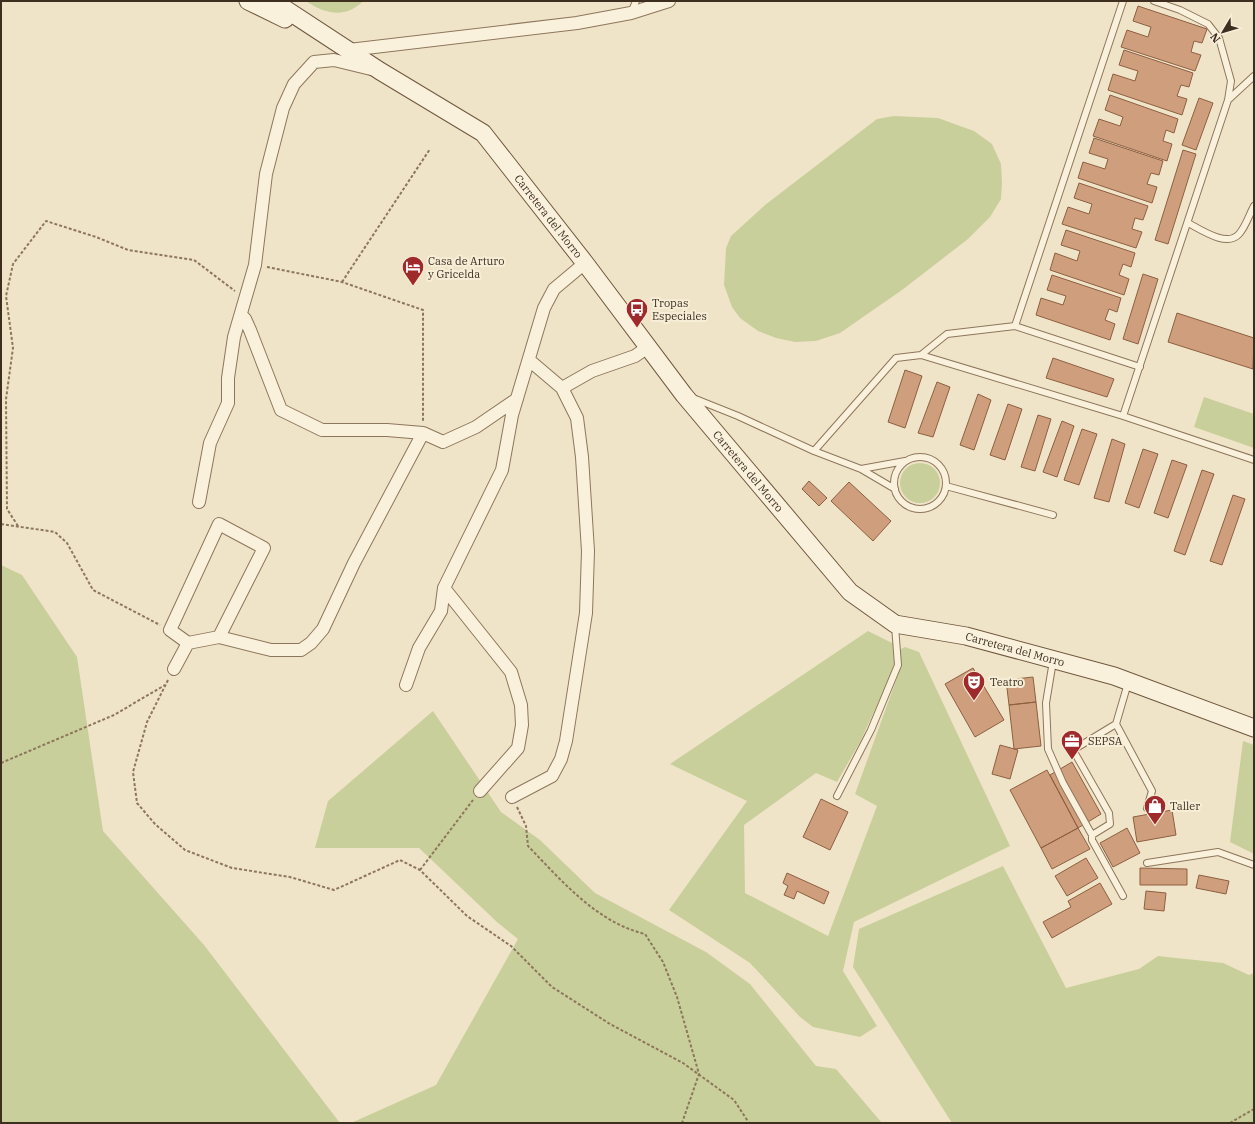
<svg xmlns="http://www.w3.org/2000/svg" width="1255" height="1124" font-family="'IBM Plex Serif',serif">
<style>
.green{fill:#c9cf9b}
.building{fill:#cf9f7d;stroke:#8d5f41}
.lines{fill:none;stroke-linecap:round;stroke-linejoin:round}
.service-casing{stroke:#8d765c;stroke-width:8}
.minor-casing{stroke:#8d765c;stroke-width:14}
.secondary-casing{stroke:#6f573f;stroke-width:19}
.path{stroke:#8d765c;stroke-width:2;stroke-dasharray:3 2;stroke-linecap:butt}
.service{stroke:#faf1dc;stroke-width:6}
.minor{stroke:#faf1dc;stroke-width:12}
.secondary{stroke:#faf1dc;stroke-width:17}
.labels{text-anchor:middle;stroke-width:4;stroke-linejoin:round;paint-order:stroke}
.street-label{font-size:11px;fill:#3d2e20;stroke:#f7eed8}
.poi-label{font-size:11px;fill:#3d2e20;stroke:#f7eed8;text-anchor:start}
</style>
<rect width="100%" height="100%" fill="#f0e4c8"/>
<path class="green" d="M306,1H363C346,19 324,14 306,1Z
M894,116L938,118L974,131L992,144L1001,164L1002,183L1001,199L990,217L968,239L902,290L840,333L816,341L795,342L776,338L758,331L740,318L732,307L724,285L726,248L731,236L765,205L877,119Z
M1204,397L1254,414V448L1194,427Z
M900 483a20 20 0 1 1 40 0a20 20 0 1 1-40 0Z
M1,565L22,575L77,657L103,831L204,945L340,1123H1Z
M868,631L894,644V664L892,673L860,742L837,782L816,773L744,825L745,893L828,936L877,806L855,794L898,675L901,649L905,647L919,652L1010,846L854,922L843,971L877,1026L860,1037L813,1027L800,1017L750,963L669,910L747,801L670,764Z
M433,711L501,812L540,840L595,893L706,952L750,984L816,1066L836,1069L882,1123H351L436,1085L518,939L498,923L419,848H315L328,801Z
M1243,741L1254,745V854L1230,842Z
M1003,866L1066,988L1139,969L1158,956L1223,963L1249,975L1254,973V1123H952L853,967L859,929Z"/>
<path class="building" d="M1138,6L1207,29L1202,43L1194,41L1191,52L1201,55L1195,71L1121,47L1127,30L1148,37L1151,27L1133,21Z
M1124,50L1193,73L1189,87L1181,85L1177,96L1187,99L1182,115L1108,90L1113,74L1135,81L1138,71L1119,65Z
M1110,95L1178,119L1174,133L1166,130L1163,141L1172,144L1167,161L1093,136L1099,119L1120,126L1123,117L1105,110Z
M1199,98L1213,103L1196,150L1182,145Z
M1094,138L1163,161L1159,175L1151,173L1147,184L1157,187L1152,203L1078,178L1083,162L1105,169L1108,159L1089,153Z
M1183,150L1196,154L1168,244L1155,240Z
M1079,183L1148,206L1143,220L1135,218L1132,229L1142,232L1136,248L1062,224L1068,207L1089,214L1092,204L1074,198Z
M1066,230L1135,253L1131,267L1123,264L1119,275L1129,279L1124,295L1050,270L1055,253L1077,261L1080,251L1061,245Z
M1143,274L1158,279L1138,344L1123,339Z
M1052,275L1121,298L1117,312L1109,309L1105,320L1115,324L1110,340L1036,315L1041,298L1063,305L1066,296L1047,290Z
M1177,313L1254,338L1253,369L1168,342Z
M1053,358L1114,379L1107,397L1046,378Z
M905,370L922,376L905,428L888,422Z
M937,382L950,387L933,437L918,433Z
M978,394L991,400L974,450L960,445Z
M1008,404L1022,409L1005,460L990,455Z
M1038,415L1051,419L1035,471L1021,467Z
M1062,421L1074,426L1057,477L1043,472Z
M1082,429L1097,434L1079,485L1064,480Z
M1112,439L1125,444L1109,502L1094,498Z
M1143,449L1158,454L1139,508L1125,503Z
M1172,460L1187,465L1168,518L1154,513Z
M1202,470L1214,474L1185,555L1174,551Z
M809,481L827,498L819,506L802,489Z
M849,482L891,521L873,541L831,501Z
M1233,495L1245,499L1222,565L1210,561Z
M973,668L1004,720L975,737L945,684Z
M1033,677L1036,702L1009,705L1006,680Z
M1036,702L1041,746L1014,749L1009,705Z
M1000,745L1018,750L1010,779L992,774Z
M1072,762L1101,814L1078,828L1050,775Z
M1047,770L1078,828L1041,848L1010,790Z
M821,799L848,812L830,850L803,837Z
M1172,810L1176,835L1137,842L1133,817Z
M1078,828L1090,849L1052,869L1041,848Z
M1127,828L1140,853L1113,867L1100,843Z
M1086,858L1098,878L1067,896L1055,876Z
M1140,868L1187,869V885H1140Z
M787,873L829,892L824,904L797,891L794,899L784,895L788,886L783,883Z
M1199,875L1229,881L1226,894L1196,888Z
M1100,883L1112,904L1052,938L1043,922L1071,907L1068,901Z
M1146,891L1166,893L1164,911L1144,909Z"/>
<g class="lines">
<g class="service-casing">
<path id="service" d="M1154,1L1180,10L1208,24L1219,38L1231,81L1228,100
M631,13L636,1
M1188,223C1200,229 1227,248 1239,234C1246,226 1249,215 1254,206
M1015,326L1123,1
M921,355L947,334L1015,326L1140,367
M693,398L738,416L814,451L896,358L921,355L1123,416L1254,460
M1123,416L1228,100L1254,76
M814,451L861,469L905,461
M894 483a26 26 0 1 1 52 0a26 26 0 1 1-52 0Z
M861,469L895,489
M946,486L1053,515
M1053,661L1046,703L1048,749L1063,783L1092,835L1110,824L1109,813L1073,750L1116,724L1152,791L1147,808
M1116,724L1128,683
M837,796L871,730L898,665L895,626
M1092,835V840L1123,896
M1147,863L1218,852L1254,865"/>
</g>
<g class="minor-casing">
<path id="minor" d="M349,50L577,23L631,13L669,1
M241,315L245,319L250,330L281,410L322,430H387L423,433L443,442L476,427L517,399
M529,360L562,388L592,371L635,356L648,347
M199,502L210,443L228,403V378L234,337L255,265L266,174L283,108L294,84L314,62L334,60L371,69
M444,588L511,672L521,705L522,725L518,748L480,791
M188,643L170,630L219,524L264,548L219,637
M174,669L188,643L219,637L271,650H301L311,643L323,629L354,563L423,433
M406,685L419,648L441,611L444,588L502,470L512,415L544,308L554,289L585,263
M512,797L552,776L561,759L566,741L586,613L588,551L582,457L577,418L562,388"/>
</g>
<g class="secondary-casing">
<g id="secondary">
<path d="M248,1L285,19"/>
<path id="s1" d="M273,1L380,71L483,133L585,263L684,395L850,592L895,624L966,636L1114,676L1254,728"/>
</g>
</g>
<path class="path" d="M267,267L342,282L423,310V422
M342,282L430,149
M1,524L55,532L67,543L93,590L160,625
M18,526L7,509L6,399L13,348L6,296L13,264L46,221L96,237L128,250L194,260L235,291
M168,680L147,722L133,772L137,803L155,824L185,850L232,868L290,877L334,890L400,860L420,870L467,916L511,946L552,987L610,1024L683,1063L734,1100L749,1123
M1,763L114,715L165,685
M517,807L526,826L528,846C562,881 596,922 645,934L663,962L677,997L699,1074L682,1123
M420,870L473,800
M1230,1123L1254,1109"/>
<use href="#service" class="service"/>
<use href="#minor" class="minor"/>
<use href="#secondary" class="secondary"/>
</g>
<defs>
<g id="hotel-pin" transform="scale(1.15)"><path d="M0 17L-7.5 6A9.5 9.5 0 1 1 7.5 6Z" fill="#9e2a2b" stroke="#f7eed8"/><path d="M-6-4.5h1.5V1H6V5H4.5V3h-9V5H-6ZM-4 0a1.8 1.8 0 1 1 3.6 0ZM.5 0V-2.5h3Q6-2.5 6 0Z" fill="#fff"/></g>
<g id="bus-pin" transform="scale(1.15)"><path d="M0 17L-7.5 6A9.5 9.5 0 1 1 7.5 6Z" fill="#9e2a2b" stroke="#f7eed8"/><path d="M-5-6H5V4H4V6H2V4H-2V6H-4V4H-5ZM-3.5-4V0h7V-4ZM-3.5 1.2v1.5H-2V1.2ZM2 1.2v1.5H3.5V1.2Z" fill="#fff"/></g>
<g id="theatre-pin" transform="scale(1.15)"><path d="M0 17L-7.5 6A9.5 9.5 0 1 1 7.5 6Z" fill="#9e2a2b" stroke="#f7eed8"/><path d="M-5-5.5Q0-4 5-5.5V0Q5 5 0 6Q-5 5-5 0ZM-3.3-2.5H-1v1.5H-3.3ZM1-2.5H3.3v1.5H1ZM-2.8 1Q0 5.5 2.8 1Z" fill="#fff"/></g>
<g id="office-pin" transform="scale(1.15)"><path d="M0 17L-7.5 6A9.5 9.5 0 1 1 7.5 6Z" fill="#9e2a2b" stroke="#f7eed8"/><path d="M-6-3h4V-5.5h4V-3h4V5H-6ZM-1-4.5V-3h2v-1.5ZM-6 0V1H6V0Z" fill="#fff"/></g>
<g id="shop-pin" transform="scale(1.15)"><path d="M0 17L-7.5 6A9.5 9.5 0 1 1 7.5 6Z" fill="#9e2a2b" stroke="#f7eed8"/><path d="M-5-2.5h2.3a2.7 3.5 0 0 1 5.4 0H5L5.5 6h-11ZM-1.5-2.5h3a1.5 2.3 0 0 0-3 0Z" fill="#fff"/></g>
</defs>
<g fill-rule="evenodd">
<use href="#hotel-pin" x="413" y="267"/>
<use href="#bus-pin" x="637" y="309"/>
<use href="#theatre-pin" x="974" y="682"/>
<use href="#office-pin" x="1072" y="741"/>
<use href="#shop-pin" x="1155" y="806"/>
</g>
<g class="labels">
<g class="street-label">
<text dy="4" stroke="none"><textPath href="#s1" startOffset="354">Carretera del Morro</textPath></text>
<text dy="4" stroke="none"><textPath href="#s1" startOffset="678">Carretera del Morro</textPath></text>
<text dy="4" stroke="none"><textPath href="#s1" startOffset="1014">Carretera del Morro</textPath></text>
</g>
<g class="poi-label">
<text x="428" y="265">Casa de Arturo<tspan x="428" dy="13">y Gricelda</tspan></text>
<text x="652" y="307">Tropas<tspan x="652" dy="13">Especiales</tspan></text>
<text x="990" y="686">Teatro</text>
<text x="1088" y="745">SEPSA</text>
<text x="1170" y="810">Taller</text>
</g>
</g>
<rect width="1255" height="1124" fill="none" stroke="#3d2e20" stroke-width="4"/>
<g transform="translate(1223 32) rotate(232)" stroke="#f7eed8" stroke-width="3" paint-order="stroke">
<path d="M0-3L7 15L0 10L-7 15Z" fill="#3d2e20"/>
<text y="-6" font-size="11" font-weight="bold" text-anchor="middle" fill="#3d2e20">N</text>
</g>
</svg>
